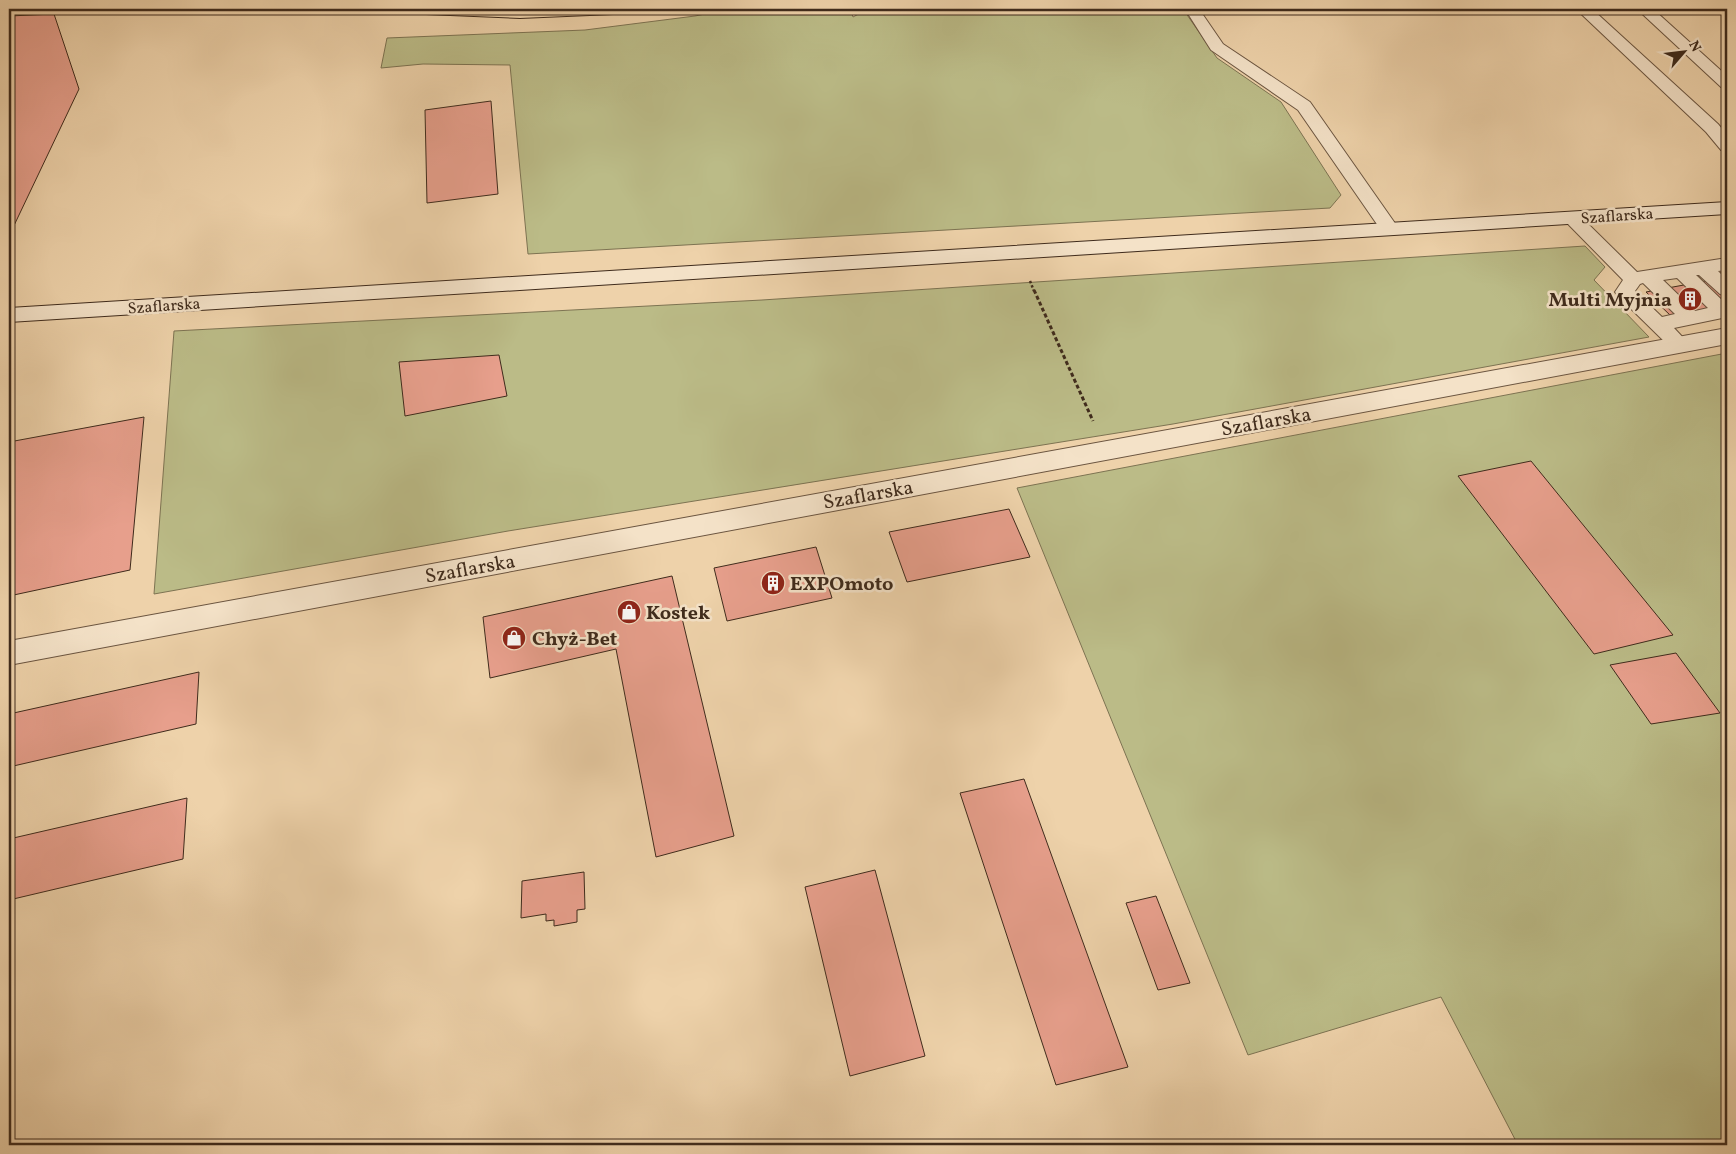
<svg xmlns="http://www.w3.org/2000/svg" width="1736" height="1154" font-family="Vollkorn,serif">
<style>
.green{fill:#bbbb87;stroke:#7d7352}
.building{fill:#e79f8c;stroke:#3f2b1c}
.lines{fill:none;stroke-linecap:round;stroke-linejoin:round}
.lane-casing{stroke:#6b5540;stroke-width:2}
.street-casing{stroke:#6b5540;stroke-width:2}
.secondary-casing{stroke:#3f2b1c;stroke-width:2}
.primary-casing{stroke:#3f2b1c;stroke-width:2}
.path-far1{stroke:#3f2b1c;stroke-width:2.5;stroke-dasharray:2.5 2;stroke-linecap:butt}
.path{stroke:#3f2b1c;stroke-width:3;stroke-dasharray:4 2.5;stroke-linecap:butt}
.lane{fill:#f4e2c8;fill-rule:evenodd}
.street{fill:#f4e2c8;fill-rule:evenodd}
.secondary{fill:#f4e2c8;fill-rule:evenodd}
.primary{fill:#eed2aa;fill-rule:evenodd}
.labels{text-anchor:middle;stroke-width:5;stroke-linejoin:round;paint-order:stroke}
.far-street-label{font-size:16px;fill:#3f2b1c;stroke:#f4e2c8}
.poi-label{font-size:20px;font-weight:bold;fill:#3f2b1c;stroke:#f4e2c8;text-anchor:start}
.street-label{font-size:20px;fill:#3f2b1c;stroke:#f4e2c8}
</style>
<rect width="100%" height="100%" fill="#eed2aa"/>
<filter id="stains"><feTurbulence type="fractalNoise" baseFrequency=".004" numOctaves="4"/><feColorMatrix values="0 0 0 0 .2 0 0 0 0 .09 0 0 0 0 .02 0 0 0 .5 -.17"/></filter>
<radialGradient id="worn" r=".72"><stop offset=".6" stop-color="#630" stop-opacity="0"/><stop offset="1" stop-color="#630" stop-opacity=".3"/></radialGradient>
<path class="green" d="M730,9H850L853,17L868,9H1183L1217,58L1281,102L1341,195L1330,208L528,254L510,65L423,64L381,68L387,38L585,30L695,16Z
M1585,246L1605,267L1594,280L1649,337L1173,424L508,531L154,594L174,331L762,300Z
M1727,353V1145H1518L1441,997L1248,1055L1017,488Z"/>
<path class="building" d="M54,14L79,89L9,236V16Z
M491,101L498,194L427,203L425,110Z
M1727,277V305L1671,316L1646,292Z
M499,355L507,396L405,416L399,362Z
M144,417L130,570L9,596V442Z
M1531,461L1673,635L1594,654L1458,476Z
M1009,509L1030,557L907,582L889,532Z
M816,547L832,598L727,621L714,568Z
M672,576L734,836L656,857L616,649L490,678L483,617Z
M1676,653L1720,713L1651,724L1610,665Z
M199,672L196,724L9,767V714Z
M1024,779L1128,1067L1056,1085L960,793Z
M187,798L183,859L9,900V839Z
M875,870L925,1056L850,1076L805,887Z
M584,872L585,909L577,910V922L554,926V920L546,921V914L521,918L522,881Z
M1156,896L1190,983L1158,990L1126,903Z"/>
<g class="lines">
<g class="lane-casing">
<path id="lane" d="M1185,9H1199L1223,44L1310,102L1399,229L1397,233H1383L1298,110L1211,50Z
M1576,9H1592L1718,124L1727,135V151L1721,150L1706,132Z
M1637,9H1653L1727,76V89L1721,87Z
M1572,212L1578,214L1637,272L1727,258V270L1718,271L1727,280V296L1720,294L1699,275H1696L1727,305V317L1674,328L1690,345L1687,350L1680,352L1673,350L1618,296L1615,292L1623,280L1566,222L1563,218L1566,214ZM1677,278L1708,308L1695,311L1663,280ZM1643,283L1675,314L1662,317L1635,291L1640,284Z"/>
</g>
<g class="street-casing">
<path id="street" d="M1727,328V344L9,665V641Z"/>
</g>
<g class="secondary-casing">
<path id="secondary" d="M1727,202V214L9,322V308Z"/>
</g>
<g class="primary-casing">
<path id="primary" d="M417,9H622L619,13L613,14L520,18L426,14L420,13Z"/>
</g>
<path class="path-far1" d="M1030,281L1034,291"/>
<path class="path" d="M1034,290L1093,421"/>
<use href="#lane" class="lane"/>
<use href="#street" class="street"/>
<use href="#secondary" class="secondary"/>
<use href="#primary" class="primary"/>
</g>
<defs>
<g id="building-disc" transform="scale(1.25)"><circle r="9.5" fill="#8f2418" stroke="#f4e2c8"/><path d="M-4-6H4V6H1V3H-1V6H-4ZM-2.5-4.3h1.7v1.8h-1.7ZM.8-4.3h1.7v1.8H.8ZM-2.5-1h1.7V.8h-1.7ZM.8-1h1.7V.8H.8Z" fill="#fff"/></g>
<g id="shop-disc" transform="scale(1.25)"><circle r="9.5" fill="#8f2418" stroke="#f4e2c8"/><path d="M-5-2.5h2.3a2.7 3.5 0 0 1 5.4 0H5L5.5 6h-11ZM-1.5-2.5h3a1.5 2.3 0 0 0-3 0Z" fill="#fff"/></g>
</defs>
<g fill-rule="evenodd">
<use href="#building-disc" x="1690" y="299"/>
<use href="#building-disc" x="773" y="583"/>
<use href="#shop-disc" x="629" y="612"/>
<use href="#shop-disc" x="514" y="638"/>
</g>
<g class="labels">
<g class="far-street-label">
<text transform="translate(1617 215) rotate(-4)" y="6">Szaflarska</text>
<text transform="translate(164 305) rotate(-4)" y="6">Szaflarska</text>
</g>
<g class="poi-label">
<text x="1672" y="306" text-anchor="end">Multi Myjnia</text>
<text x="790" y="590">EXPOmoto</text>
<text x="646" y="619">Kostek</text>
<text x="532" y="645">Chyż-Bet</text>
</g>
<g class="street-label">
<text transform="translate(1266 421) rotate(-10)" y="7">Szaflarska</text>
<text transform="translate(868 494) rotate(-10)" y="7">Szaflarska</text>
<text transform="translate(470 568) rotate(-10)" y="7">Szaflarska</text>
</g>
</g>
<rect width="1736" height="1154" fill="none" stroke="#eed2aa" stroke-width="30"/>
<rect x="10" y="10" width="1716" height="1134" fill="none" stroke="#3f2b1c" stroke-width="2.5"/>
<rect x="15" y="15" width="1706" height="1124" fill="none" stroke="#3f2b1c"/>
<g transform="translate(1684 52) rotate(62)" stroke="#f4e2c8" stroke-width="4" paint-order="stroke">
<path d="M0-4L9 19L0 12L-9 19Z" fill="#3f2b1c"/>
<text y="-8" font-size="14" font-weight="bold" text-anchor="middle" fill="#3f2b1c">N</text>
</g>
<rect width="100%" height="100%" filter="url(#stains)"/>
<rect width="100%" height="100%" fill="url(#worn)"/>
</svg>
